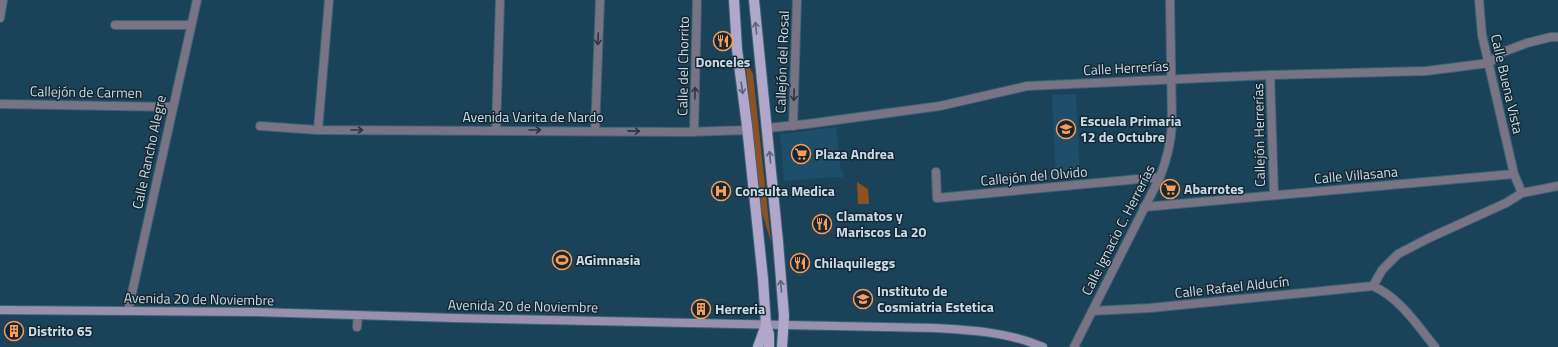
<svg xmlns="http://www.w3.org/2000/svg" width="1558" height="347" font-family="'Titillium Web',sans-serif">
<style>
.built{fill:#1d4e6a}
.green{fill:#8f521c}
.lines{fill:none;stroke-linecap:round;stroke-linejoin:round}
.street-casing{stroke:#3d6277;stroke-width:10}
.secondary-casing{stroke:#3d6277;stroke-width:10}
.primary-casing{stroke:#3d6277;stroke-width:12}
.street{stroke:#787385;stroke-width:8}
.secondary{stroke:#9890ac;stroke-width:8}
.primary{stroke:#b0a7ca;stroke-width:10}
.oneway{stroke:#5b6176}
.oneway2{stroke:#2a3643}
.labels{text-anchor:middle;stroke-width:3;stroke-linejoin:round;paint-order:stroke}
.poi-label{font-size:14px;font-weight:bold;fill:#c8ddeb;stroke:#162732;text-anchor:start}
.street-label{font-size:14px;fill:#c8ddeb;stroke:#162732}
</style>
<rect width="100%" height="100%" fill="#1a435a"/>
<path class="built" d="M1076,94L1080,178L1056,179L1052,95Z
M836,127L841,170L844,173L842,178L834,177L784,181L780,134Z"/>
<path class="green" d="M745,59L753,74L771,242L762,213Z
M857,182L868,189L869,204H858Z"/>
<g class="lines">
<g class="street-casing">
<path id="street" d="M1479,0L1482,35L1514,174
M0,18L3,0
M115,25H191
M1270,75L1274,195
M0,104L172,107
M260,126L318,130L687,132L748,130
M793,126L797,0
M767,128L807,124L940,106L1027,86L1270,75L1426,71L1489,63L1503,52L1527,43L1551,37H1558
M318,130L329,0
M496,130L500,0
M595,131L600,0
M694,132L697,0
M936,172L937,198L1160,177
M1144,207L1514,174L1522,193L1558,186
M1373,286L1382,270L1398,254L1429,238L1506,203L1522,193
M128,311L197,0
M1092,311L1150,308L1373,286C1400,298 1417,325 1435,347
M357,327L358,315
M1074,347L1160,177C1167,159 1171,143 1172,124L1170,0"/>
</g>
<g class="secondary-casing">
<path id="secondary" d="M0,310L256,312L454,318L934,328C971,330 1008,332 1043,347"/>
</g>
<g class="primary-casing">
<path id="primary" d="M734,0L737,49L747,126L763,279L766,325L769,334V347
M754,0L778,242L784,316L782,347
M758,347L766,325"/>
</g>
<use href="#street" class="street"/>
<use href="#secondary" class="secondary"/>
<use href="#primary" class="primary"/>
</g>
<defs><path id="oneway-shaft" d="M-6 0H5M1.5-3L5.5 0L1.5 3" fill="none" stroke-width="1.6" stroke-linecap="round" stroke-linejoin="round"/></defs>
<g class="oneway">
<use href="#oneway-shaft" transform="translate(756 28) rotate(-96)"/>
<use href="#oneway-shaft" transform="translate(742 88) rotate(82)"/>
<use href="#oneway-shaft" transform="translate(770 157) rotate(-95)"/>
<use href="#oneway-shaft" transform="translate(781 286) rotate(-95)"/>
</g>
<g class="oneway2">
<use href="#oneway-shaft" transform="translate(598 39) rotate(93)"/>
<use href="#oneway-shaft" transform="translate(695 93) rotate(-89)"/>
<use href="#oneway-shaft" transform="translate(794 95) rotate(92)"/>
<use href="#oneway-shaft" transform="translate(357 130)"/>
<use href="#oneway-shaft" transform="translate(535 130)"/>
<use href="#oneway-shaft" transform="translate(634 131) rotate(1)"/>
</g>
<defs>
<g id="restaurant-ring" transform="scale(1)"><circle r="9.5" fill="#162732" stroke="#fc9e52" stroke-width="1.5"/><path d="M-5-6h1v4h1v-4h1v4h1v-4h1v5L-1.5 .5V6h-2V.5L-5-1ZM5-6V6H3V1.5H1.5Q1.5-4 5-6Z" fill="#fc9e52"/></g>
<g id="school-ring" transform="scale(1)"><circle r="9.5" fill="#162732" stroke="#fc9e52" stroke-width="1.5"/><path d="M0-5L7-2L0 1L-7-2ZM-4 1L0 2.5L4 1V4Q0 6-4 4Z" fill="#fc9e52"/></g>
<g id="supermarket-ring" transform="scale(1)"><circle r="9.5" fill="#162732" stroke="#fc9e52" stroke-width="1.5"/><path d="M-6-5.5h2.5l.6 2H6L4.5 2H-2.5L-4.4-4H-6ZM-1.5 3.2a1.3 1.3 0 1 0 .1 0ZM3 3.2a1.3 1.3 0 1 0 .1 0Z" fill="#fc9e52"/></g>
<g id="hospital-ring" transform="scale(1)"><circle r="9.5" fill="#162732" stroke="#fc9e52" stroke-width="1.5"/><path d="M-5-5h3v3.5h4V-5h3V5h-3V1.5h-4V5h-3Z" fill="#fc9e52"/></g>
<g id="stadium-ring" transform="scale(1)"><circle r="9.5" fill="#162732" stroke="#fc9e52" stroke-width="1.5"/><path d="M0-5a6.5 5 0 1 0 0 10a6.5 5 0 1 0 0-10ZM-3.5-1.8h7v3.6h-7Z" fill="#fc9e52"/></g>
<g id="university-ring" transform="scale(1)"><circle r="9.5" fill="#162732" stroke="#fc9e52" stroke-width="1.5"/><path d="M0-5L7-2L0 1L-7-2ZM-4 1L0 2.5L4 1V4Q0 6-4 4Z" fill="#fc9e52"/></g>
<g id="building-ring" transform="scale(1)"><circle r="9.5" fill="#162732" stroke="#fc9e52" stroke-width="1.5"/><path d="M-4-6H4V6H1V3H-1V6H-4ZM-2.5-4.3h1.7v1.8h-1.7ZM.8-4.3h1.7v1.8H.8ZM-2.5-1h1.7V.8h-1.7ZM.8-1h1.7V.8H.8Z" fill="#fc9e52"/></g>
</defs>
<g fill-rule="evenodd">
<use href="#restaurant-ring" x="723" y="41"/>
<use href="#school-ring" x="1066" y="129"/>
<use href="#supermarket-ring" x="801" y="154"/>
<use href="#supermarket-ring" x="1170" y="189"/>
<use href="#hospital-ring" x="721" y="191"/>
<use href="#restaurant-ring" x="822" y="224"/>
<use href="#stadium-ring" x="562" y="260"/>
<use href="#restaurant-ring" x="800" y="263"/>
<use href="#university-ring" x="863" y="299"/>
<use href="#building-ring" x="701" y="309"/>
<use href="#building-ring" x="14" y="331"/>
</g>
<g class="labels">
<g class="poi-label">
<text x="723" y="67" text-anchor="middle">Donceles</text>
<text x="1080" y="126">Escuela Primaria<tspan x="1080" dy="16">12 de Octubre</tspan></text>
<text x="815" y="159">Plaza Andrea</text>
<text x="1184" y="194">Abarrotes</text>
<text x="735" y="196">Consulta Medica</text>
<text x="836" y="221">Clamatos y<tspan x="836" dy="16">Mariscos La 20</tspan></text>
<text x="576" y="265">AGimnasia</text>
<text x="814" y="268">Chilaquileggs</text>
<text x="877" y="296">Instituto de<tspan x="877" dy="16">Cosmiatria Estetica</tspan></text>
<text x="715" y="314">Herreria</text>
<text x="28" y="336">Distrito 65</text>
</g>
<g class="street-label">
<text transform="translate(782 62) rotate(-88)" y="5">Callejón del Rosal</text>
<text transform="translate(683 66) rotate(-89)" y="5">Calle del Chorrito</text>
<text transform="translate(1126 68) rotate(-3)" y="5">Calle Herrerías</text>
<text transform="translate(1507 84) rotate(77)" y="5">Calle Buena Vista</text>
<text transform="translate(86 92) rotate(1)" y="5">Callejón de Carmen</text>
<text x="533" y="122">Avenida Varita de Nardo</text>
<text transform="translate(1259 135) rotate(-91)" y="5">Callejón Herrerías</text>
<text transform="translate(149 152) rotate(-78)" y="5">Calle Rancho Alegre</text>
<text transform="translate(1356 175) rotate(-5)" y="5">Calle Villasana</text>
<text transform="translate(1034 176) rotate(-5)" y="5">Callejón del Olvido</text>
<text transform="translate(1118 230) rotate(-63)" y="5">Calle Ignacio C. Herrerías</text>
<text transform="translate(1232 287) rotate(-6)" y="5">Calle Rafael Alducín</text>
<text transform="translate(199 299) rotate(1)" y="5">Avenida 20 de Noviembre</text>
<text transform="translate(523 306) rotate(1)" y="5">Avenida 20 de Noviembre</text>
</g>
</g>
</svg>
